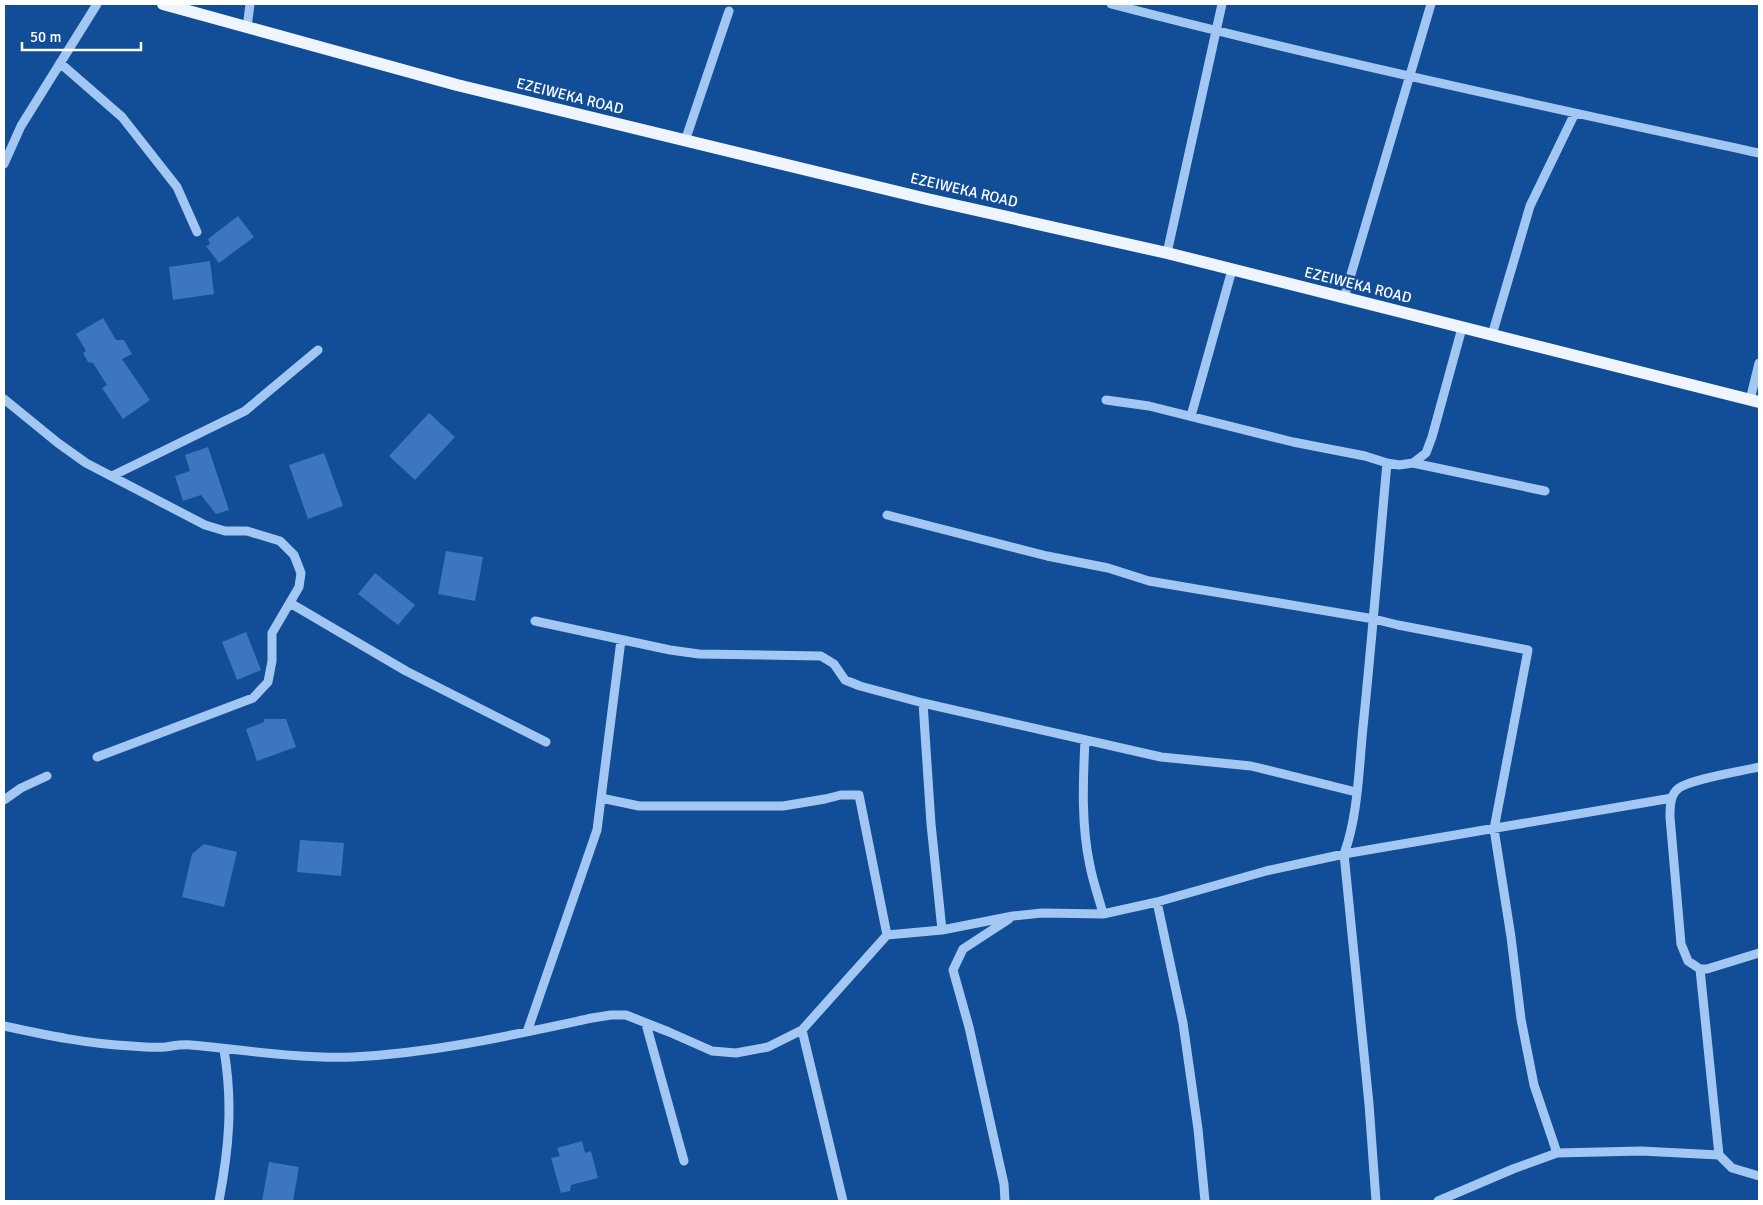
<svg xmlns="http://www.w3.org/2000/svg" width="1763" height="1205" font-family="Signika,sans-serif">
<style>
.building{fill:#3b76bf}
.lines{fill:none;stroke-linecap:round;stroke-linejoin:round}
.minor{stroke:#a3c7f3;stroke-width:9}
.major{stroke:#eff5ff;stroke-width:12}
.labels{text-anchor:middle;stroke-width:5;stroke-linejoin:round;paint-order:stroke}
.street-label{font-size:15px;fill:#fff;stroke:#124d97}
</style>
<rect width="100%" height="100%" fill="#124d97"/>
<path class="building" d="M238,216L254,237L219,263L206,246L210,244L208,239Z
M210,261L214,294L173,300L169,267Z
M103,318L116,340H124L132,354L122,359L150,400L123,419L102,388L107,385L93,363L88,362L83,353L86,351L76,334Z
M429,413L455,437L415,480L389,456Z
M208,447L229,510L216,514L201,495L183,501L175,476L190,471L185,455Z
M324,453L343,506L308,519L289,465Z
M446,551L483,557L475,601L438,594Z
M375,573L415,605L398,625L358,594Z
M246,632L261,670L237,680L222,642Z
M264,719H286L296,747L257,761L246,729L264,722Z
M300,840L344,843L341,876L297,872Z
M204,844L237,852L224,907L182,897L192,854Z
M582,1141L585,1153L591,1151L598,1178L571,1185L570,1191L561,1193L551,1158L560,1156L557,1148Z
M269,1162L299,1167L293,1201H262Z"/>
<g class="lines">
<path class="minor" d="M1111,4C1326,60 1543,106 1759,153
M247,28L250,4
M60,63L122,117L177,187L197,232
M685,141L729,11
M4,164L21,126L97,4
M1167,253L1222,4
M1344,298L1431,4
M1492,335L1530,206L1575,113
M4,399L58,443L86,463L205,525L225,531H247L280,541L294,555L301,573L299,587L272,633V661L268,682L253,698L97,757
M1106,400L1149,406L1293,442L1365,456L1387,463L1399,465L1413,463L1426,453L1432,437L1462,328
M1750,400L1759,363
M1191,416L1232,270
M1413,463L1545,491
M112,476L245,411L318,350
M887,515L1047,556L1108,568L1149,581L1374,619L1398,625L1528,650L1494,829L1511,937L1521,1019L1534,1085L1557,1153
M290,603L406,671L546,742
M535,621L670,650L699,654L821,656L834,664L845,680L860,686L923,703L1161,757L1251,766L1356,792
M923,703L931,824L942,930
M1085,740C1083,781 1081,825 1090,866C1093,882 1099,898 1103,914
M601,798L639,806H783L825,799L841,795H859L887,935
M4,800L21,788L47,776
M1157,902L1183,1023L1198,1129L1205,1201
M1759,953L1707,969H1700L1719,1155L1732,1168L1759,1176
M1700,969L1688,961L1681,944L1670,817C1670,807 1670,794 1679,788C1691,779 1743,771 1759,767
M646,1024L684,1161
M4,1026C46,1035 88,1044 131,1046C142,1047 154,1048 165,1047C173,1046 182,1044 191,1045C245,1050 299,1059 353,1057C434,1053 513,1035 592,1018L611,1015H626L669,1032L712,1051L736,1053L768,1047L802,1030L887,935L942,930L1013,916L1042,913L1103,914L1157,902L1266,871L1344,854L1672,798
M802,1030L843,1201
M527,1032L597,830L621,640
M219,1201C229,1148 233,1103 224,1050
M1005,1201L1004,1184L969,1027L953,970L963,949L1009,919
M1376,1201L1369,1104L1344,854C1358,817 1359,767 1363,727C1372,639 1379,551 1387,463
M1438,1201L1513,1169L1557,1153L1641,1151L1719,1155"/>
<path class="major" d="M163,4L457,85L927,199L1167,253L1759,402"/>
</g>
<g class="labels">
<g class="street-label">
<text transform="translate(570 96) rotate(14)" y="5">EZEIWEKA ROAD</text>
<text transform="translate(964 190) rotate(13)" y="5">EZEIWEKA ROAD</text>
<text transform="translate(1358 285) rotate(14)" y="5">EZEIWEKA ROAD</text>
</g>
</g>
<rect width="1763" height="1205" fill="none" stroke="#ffffff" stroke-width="10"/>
<path d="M22 42v8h119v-8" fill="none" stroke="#ffffff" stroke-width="2.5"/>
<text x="30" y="42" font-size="15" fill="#ffffff" stroke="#124d97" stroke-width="4" paint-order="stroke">50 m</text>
</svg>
